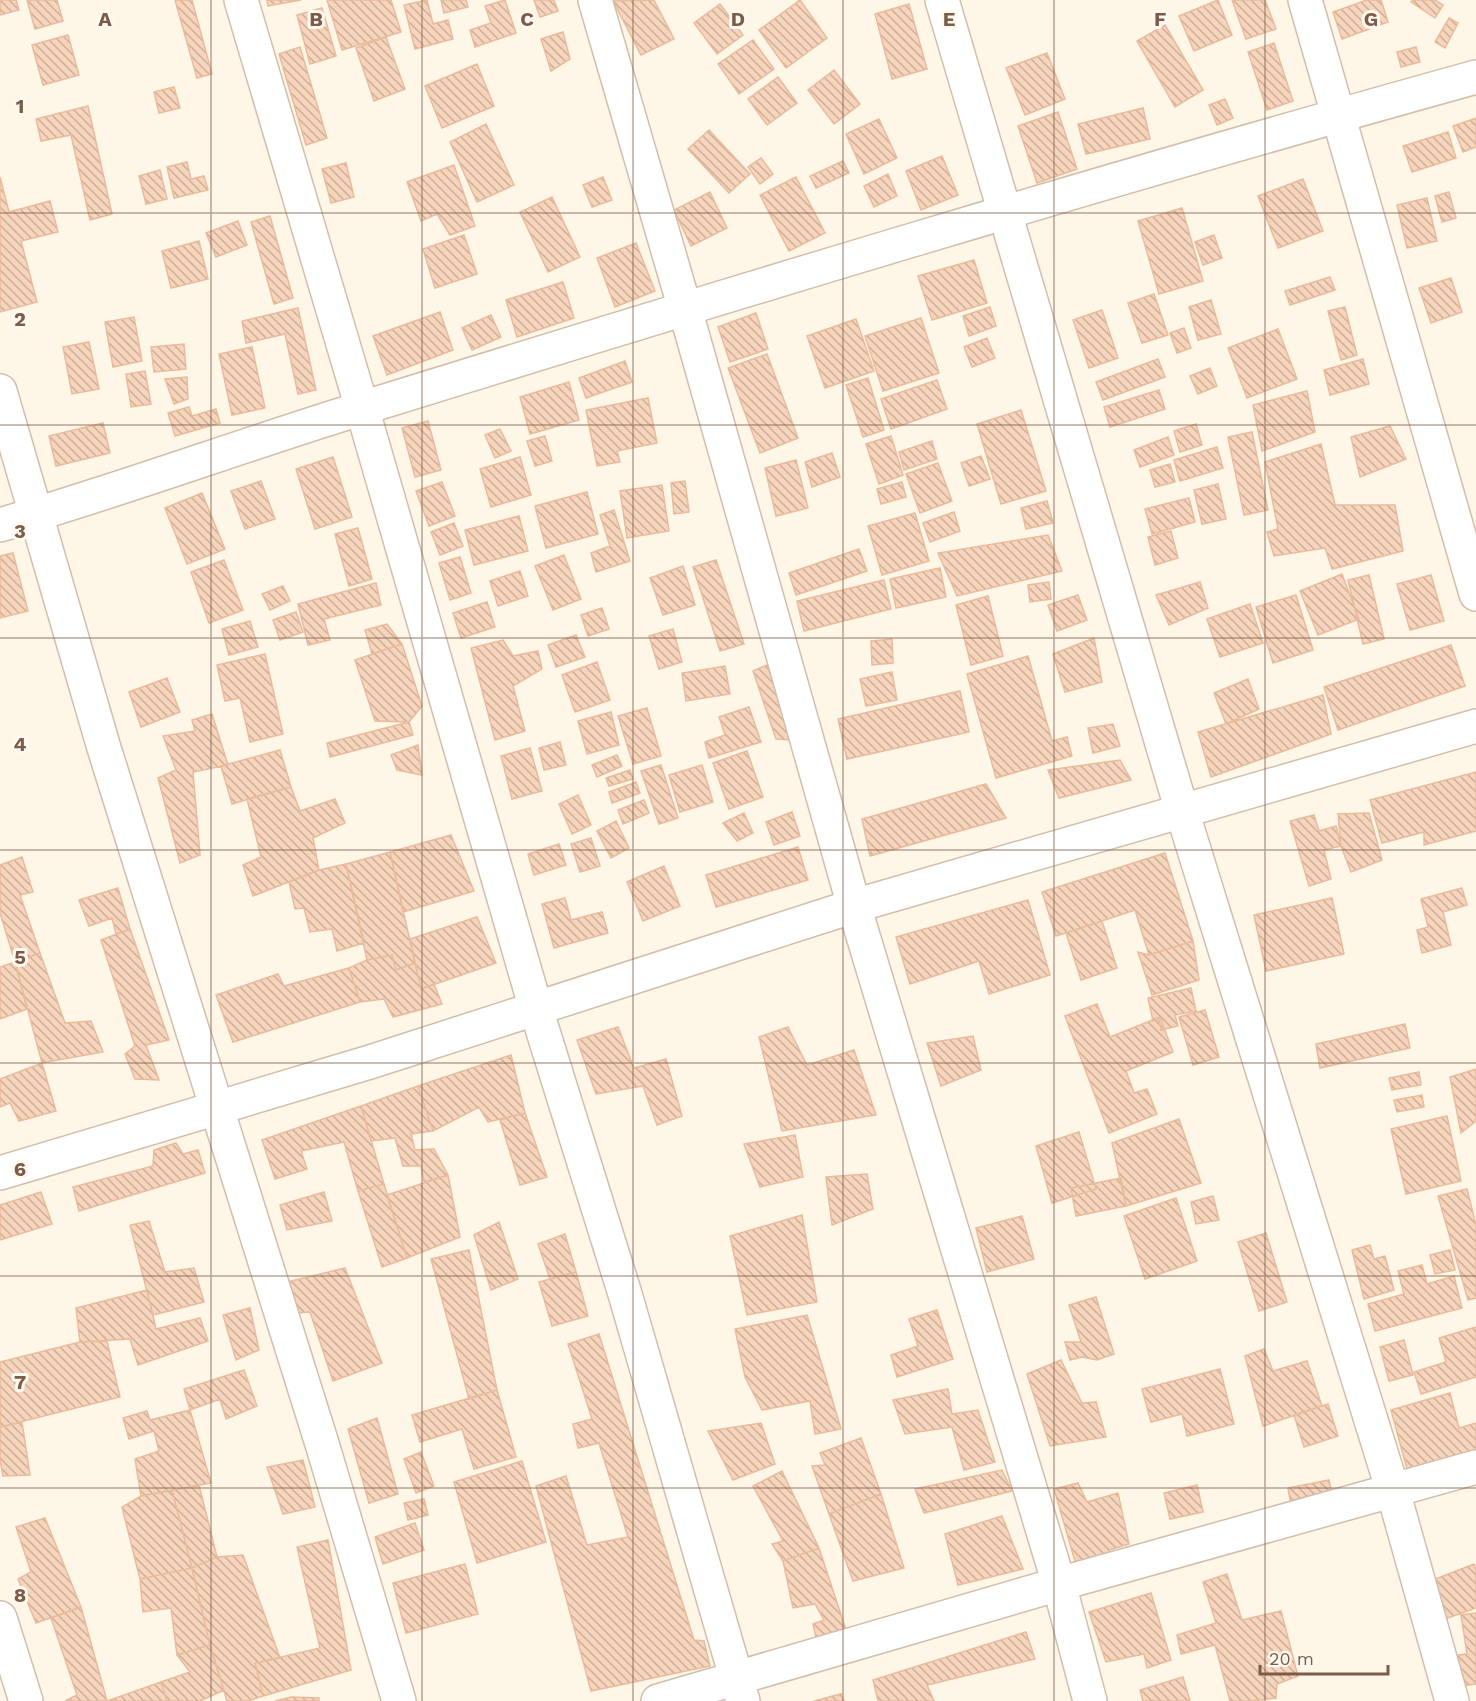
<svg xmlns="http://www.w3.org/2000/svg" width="1476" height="1701" font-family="'Work Sans',sans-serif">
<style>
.building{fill:url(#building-back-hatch);stroke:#eabb9b;stroke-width:1.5}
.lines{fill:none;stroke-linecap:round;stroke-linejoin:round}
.minor-casing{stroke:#d2beab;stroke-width:36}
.tertiary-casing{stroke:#d2beab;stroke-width:36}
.minor{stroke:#fff;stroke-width:33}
.tertiary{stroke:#fff;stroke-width:33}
.grid{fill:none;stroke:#7b5c49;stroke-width:1.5;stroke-opacity:0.55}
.grid-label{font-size:20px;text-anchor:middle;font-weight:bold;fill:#7b5c49;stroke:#fff9ef;stroke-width:6;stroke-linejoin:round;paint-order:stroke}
</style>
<defs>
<pattern id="building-back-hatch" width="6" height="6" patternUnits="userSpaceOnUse" patternTransform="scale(1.5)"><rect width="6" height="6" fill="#f6d5bc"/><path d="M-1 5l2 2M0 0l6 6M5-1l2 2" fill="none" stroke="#ccb09b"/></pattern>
</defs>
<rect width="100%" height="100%" fill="#fef6e7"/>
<path class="building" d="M0,0H16L19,10L0,15Z
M27,0H57L63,21L35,29Z
M175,0H192L212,74L197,78Z
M267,0H301L268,6Z
M327,0H391L401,32L342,50Z
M427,0L433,24L448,20L453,39L415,49L404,5Z
M441,0H466L468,7L444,13Z
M505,0L516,33L475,47L470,30L491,23L485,6Z
M534,0H554L558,11L540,17Z
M654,0L674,39L641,55L613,1Z
M800,0L827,38L786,68L759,30Z
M1218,0L1232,35L1194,51L1179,16Z
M1232,0H1265L1276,29L1246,39Z
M1367,0H1381L1388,22L1342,39L1333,12Z
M1413,0H1435L1443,5L1435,18L1411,2Z
M720,4L743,35L717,54L694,23Z
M909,4L927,69L892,79L875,14Z
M322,8L336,56L310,64L297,15Z
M1449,18L1458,23L1445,48L1435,42Z
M1165,25L1203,90L1175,107L1137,41Z
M563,32L570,59L551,71L541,39Z
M68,35L79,75L43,85L32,45Z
M386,37L405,89L374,101L356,48Z
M753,40L774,69L739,94L718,64Z
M1274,43L1293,101L1267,110L1248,52Z
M300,47L327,138L306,145L279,54Z
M1416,47L1420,62L1401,67L1397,52Z
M1047,53L1065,99L1025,115L1006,68Z
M477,64L494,106L442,128L425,86Z
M834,70L860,104L834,124L808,90Z
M778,77L797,103L767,125L748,99Z
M174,87L180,108L159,113L154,92Z
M1225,99L1233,118L1217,125L1209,105Z
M88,106L112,214L90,220L71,135L41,141L36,119Z
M1143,108L1150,139L1086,154L1078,124Z
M1058,112L1077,169L1037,183L1018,126Z
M1476,118V147L1463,152L1453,126Z
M879,119L897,158L864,174L846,134Z
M486,124L514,185L477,202L450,142Z
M709,130L750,174L729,193L688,149Z
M1448,132L1456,158L1412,172L1403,146Z
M942,156L958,195L921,210L906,171Z
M761,158L773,174L760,184L748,167Z
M843,161L849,173L816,188L810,176Z
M187,162L191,179L204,176L208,190L174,198L167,167Z
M346,163L354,197L331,203L322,169Z
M454,165L475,226L450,235L437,214L421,221L407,182Z
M160,170L167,199L146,204L139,176Z
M888,174L897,196L874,207L864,186Z
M0,177L9,212L50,201L58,232L21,241L37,302L0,312Z
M603,177L612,200L592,207L583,185Z
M796,177L825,233L789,251L760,195Z
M1303,179L1323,231L1278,248L1258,196Z
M710,192L727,228L691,246L674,210Z
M1449,192L1456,218L1442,222L1435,196Z
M552,197L580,257L548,272L520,212Z
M1427,198L1437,241L1407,248L1397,205Z
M1182,208L1203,281L1159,294L1138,221Z
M270,216L293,298L274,304L251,222Z
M238,221L247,245L216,257L206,233Z
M464,235L477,274L435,288L423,249Z
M1214,235L1222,258L1203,265L1195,242Z
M199,241L208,279L171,288L162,251Z
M636,243L655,291L615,307L597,258Z
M974,260L987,303L932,320L918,276Z
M1330,277L1335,290L1290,305L1285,291Z
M1451,278L1462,312L1431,323L1419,288Z
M563,282L574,318L517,337L506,300Z
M1154,294L1168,335L1142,343L1128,303Z
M1211,300L1221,334L1198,340L1189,307Z
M990,307L996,326L969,336L963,316Z
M1345,307L1357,355L1341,360L1328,311Z
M298,308L316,390L298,394L285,334L246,343L242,321Z
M1102,310L1118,358L1089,368L1073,320Z
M440,312L453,350L387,375L373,336Z
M756,313L768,349L730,362L718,327Z
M491,315L501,337L472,350L462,328Z
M134,317L142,361L113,367L105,322Z
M921,318L939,373L883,391L865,336Z
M856,319L874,371L825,388L807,336Z
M1184,328L1191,348L1177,353L1170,333Z
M1278,329L1297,379L1247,398L1228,348Z
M987,338L995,358L972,367L964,347Z
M89,342L99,389L72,394L63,347Z
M184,344L186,369L154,372L151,347Z
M252,347L265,408L232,415L219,354Z
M767,354L798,438L760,453L728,368Z
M1158,359L1165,377L1103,400L1096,382Z
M1363,359L1369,384L1330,395L1324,370Z
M625,361L632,382L586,398L579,378Z
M1210,368L1217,386L1198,394L1190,376Z
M145,371L151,404L131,407L126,374Z
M187,377L188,399L174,404L165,379Z
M868,378L884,430L863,437L846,385Z
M937,380L947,409L891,429L881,399Z
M569,382L579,420L530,434L520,397Z
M1159,390L1165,409L1110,427L1104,407Z
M1307,391L1315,432L1262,451L1253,405Z
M648,398L657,443L617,451L620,462L597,466L586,410Z
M189,407L192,416L216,409L220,423L175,436L168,413Z
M1021,410L1046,491L1001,504L977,424Z
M428,421L441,470L415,477L402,428Z
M103,423L110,453L56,466L49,436Z
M1196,424L1202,445L1180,452L1174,431Z
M1390,426L1406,459L1360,477L1351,437Z
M500,429L511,451L495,458L485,435Z
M1252,432L1268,510L1244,515L1228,437Z
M545,436L552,461L535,466L527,441Z
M891,436L903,475L879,484L866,444Z
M1168,437L1174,455L1140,467L1134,450Z
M932,441L937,459L904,470L899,452Z
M1321,444L1335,505H1395L1403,551L1332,569L1325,548L1274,556L1267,532L1278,529L1265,462Z
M1217,447L1223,468L1180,481L1174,460Z
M832,453L840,477L812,487L805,462Z
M981,456L990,479L969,486L961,463Z
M333,457L352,517L315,529L296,469Z
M520,457L531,495L491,507L480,469Z
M796,460L808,508L776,516L765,468Z
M938,463L952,501L920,513L906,474Z
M1170,464L1175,482L1155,487L1150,470Z
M261,481L275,519L245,529L231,491Z
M685,481L689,512L674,514L671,483Z
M442,482L455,516L429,526L416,491Z
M902,482L906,497L881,504L877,489Z
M1218,484L1226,519L1202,524L1194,490Z
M662,485L669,531L627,538L620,491Z
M587,492L598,534L546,548L535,506Z
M202,493L225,549L187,564L165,508Z
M1189,498L1195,522L1152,534L1145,509Z
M1047,501L1053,523L1026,529L1021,508Z
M614,510L630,561L596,572L591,553L610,546L600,515Z
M954,512L960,531L930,542L923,523Z
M915,513L929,561L882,575L868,526Z
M519,516L528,551L474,565L465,530Z
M454,523L463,546L440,555L431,532Z
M358,528L372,579L349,586L335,534Z
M1171,531L1178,558L1155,565L1148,537Z
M1048,535L1062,571L957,596L938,553Z
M859,549L867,571L796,595L789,573Z
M13,553L28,611L0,618V556Z
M564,555L581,599L553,610L535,566Z
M460,557L471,593L450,600L439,563Z
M224,560L243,610L209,623L191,572Z
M716,560L744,644L720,651L693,567Z
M683,566L695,605L663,615L650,578Z
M940,568L946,597L896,608L890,579Z
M520,571L528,596L498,606L490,581Z
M1342,574L1359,619L1318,635L1300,591Z
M1369,575L1384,639L1363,644L1348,580Z
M1431,575L1444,621L1410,630L1397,584Z
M884,580L891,609L804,631L797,601Z
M1049,582L1051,599L1030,602L1028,585Z
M1200,582L1208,608L1169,625L1156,595Z
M376,583L381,605L324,619L330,640L308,645L298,604Z
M283,586L290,601L270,610L262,594Z
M1078,595L1087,620L1057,631L1048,605Z
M1296,595L1313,650L1273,663L1256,607Z
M988,596L1003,656L971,665L956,605Z
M487,602L495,627L461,638L453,613Z
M1250,604L1263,643L1220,657L1207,619Z
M602,608L609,629L588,636L581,615Z
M296,612L303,632L280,640L273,620Z
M250,621L258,647L229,655L222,629Z
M387,624L402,644L372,654L365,630Z
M673,629L682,662L659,669L649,636Z
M576,635L585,657L556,667L548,645Z
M1094,638L1102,682L1065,692L1053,654Z
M892,639L893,663L872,665L871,641Z
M503,640L513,656L538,651L542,669L513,686L525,731L495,740L471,648Z
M402,644L422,706L409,722L375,721L355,660Z
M1451,645L1465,686L1338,730L1324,687Z
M265,654L283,734L250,742L240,698L225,701L217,665Z
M1028,656L1052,741L1067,737L1072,756L996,778L967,674Z
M597,662L610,700L575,712L562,675Z
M767,665L793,740L776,739L753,671Z
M725,666L730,694L686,701L682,673Z
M892,672L897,700L866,706L860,679Z
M167,678L180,712L141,727L129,692Z
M1248,679L1259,709L1226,724L1214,693Z
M960,691L969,732L847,759L838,719Z
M1323,695L1331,734L1211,777L1198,732Z
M749,707L761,742L709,758L705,742L725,735L719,717Z
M647,708L661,756L633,764L618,716Z
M611,712L619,745L587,754L578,721Z
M212,714L228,765L193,772L200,855L180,863L158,778L176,770L163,736L195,731L192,720Z
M409,722L413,735L330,757L327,743Z
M1113,724L1120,746L1093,753L1088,728Z
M560,742L566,765L544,770L539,748Z
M418,745L422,775L397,770L391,755Z
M530,748L542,791L512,799L501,756Z
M280,750L291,787L232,804L221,766Z
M747,751L763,797L729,809L713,763Z
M617,755L622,766L597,777L592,765Z
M1120,760L1131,780L1059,798L1048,770Z
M661,765L678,818L659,824L641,771Z
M702,765L713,802L680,812L669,775Z
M630,770L633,779L609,786L606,778Z
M1476,772V831L1424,845V832L1382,843L1370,800Z
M636,782L640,793L612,803L609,792Z
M986,784L1006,818L870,856L862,819Z
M291,787L300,811L335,799L345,823L313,838L319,870L253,896L243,865L261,857L247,799Z
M578,795L591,825L572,834L559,804Z
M644,800L649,813L623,824L618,810Z
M792,812L800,836L774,845L766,822Z
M744,813L753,833L737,841L723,823Z
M1369,813L1382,860L1351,872L1341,846L1338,814Z
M1314,815L1319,831L1336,826L1341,846L1324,850L1331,879L1309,886L1290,821Z
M616,821L629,848L611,858L597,831Z
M451,835L474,891L403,912L390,852Z
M591,838L600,866L580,872L571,844Z
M559,844L566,865L534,875L528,854Z
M798,847L808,880L716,907L706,875Z
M390,852L415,963L396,970L392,955L367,960L346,864Z
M1165,853L1193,941L1149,955L1135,910L1056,936L1042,892Z
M22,857L33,892L20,895L40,953L15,962L0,913V865Z
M346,864L364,943L337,951L332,929L310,932L304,908L295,909L289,882L319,870Z
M664,866L680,906L643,921L627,882Z
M118,888L130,929L116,934L112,918L89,926L79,900Z
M1462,888L1467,905L1443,912L1451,945L1422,953L1417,930L1428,927L1421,899Z
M565,898L571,920L602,912L608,933L554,948L542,904Z
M1332,898L1344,954L1266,971L1254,915Z
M1028,900L1050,975L989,994L979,961L910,984L896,937Z
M477,917L496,963L421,989L410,939Z
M1102,921L1117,968L1081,980L1066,933Z
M130,929L169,1040L146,1045L159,1080L135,1079L125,1054L135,1046L101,940Z
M1193,941L1199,980L1152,995L1138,952L1149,955Z
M40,953L65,1023L91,1021L103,1052L42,1063L15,962Z
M392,955L396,970L415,963L421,989L434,984L442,1004L393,1017L384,999L360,1002L349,968L367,960Z
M15,962L27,1009L0,1019V967Z
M349,968L360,1002L233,1042L216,995L278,974L284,986Z
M1191,988L1196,1011L1175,1015L1178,1026L1161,1030L1159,1020L1153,1021L1148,998Z
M1097,1004L1110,1037L1160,1017L1173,1052L1126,1071L1134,1093L1147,1089L1157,1114L1109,1133L1065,1016Z
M1205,1010L1219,1057L1193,1065L1179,1017Z
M1405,1024L1410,1048L1320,1068L1316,1044Z
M618,1027L634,1068L666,1059L682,1116L657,1125L643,1086L596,1094L577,1040Z
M788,1027L807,1065L854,1050L876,1115L782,1131L759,1037Z
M973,1036L981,1070L941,1086L927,1043Z
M511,1055L525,1113L488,1122L479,1107L433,1131L418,1086Z
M42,1063L56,1111L19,1121L10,1103L0,1107V1079Z
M1476,1069V1121L1461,1133L1450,1077Z
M1419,1072L1421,1085L1392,1090L1389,1078Z
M418,1086L433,1131L411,1134L415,1150L434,1149L448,1175L424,1182L421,1166H403L395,1138L371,1141L361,1106Z
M1422,1095L1424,1107L1397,1112L1394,1100Z
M361,1106L384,1184L358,1191L344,1142L301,1151L307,1169L275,1179L262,1140Z
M525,1113L547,1177L520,1185L500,1120Z
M1447,1116L1461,1181L1406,1194L1391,1129Z
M1179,1119L1201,1183L1126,1206L1112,1143Z
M1079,1132L1096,1189L1052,1203L1036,1146Z
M795,1135L803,1177L760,1187L744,1144Z
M176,1143L183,1154L198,1150L205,1173L79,1211L73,1187L153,1166L154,1150Z
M867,1174L873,1209L832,1225L826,1177Z
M448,1175L460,1237L407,1258L387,1195Z
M1121,1178L1126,1206L1076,1216L1071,1188Z
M384,1184L407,1258L382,1267L358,1191Z
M1467,1189L1476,1225V1298L1468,1300L1438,1196Z
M41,1192L52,1224L0,1240V1205Z
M324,1192L332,1221L287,1230L280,1205Z
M1213,1196L1219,1220L1196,1224L1191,1202Z
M1176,1198L1197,1261L1145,1279L1124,1216Z
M802,1215L817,1302L747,1315L730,1236Z
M1022,1216L1034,1259L987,1272L976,1228Z
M149,1221L165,1272L194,1268L204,1302L153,1315L130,1225Z
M499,1222L518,1279L491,1290L474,1235Z
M1266,1233L1287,1302L1259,1311L1238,1242Z
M565,1234L576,1272L550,1279L538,1244Z
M1370,1245L1374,1259L1385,1256L1394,1290L1364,1299L1352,1250Z
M469,1250L497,1390L469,1399L431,1259Z
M1450,1250L1455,1270L1435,1274L1430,1255Z
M1422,1265L1427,1284L1454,1276L1462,1308L1375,1331L1368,1304L1404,1294L1398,1271Z
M345,1268L382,1363L333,1381L310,1312L297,1313L287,1282Z
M576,1272L588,1316L552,1326L539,1282Z
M147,1290L156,1329L200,1318L208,1341L138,1365L130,1339L80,1342L76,1308Z
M1096,1297L1114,1354L1097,1360L1082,1357L1070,1360L1065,1342H1081L1069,1305Z
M250,1308L259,1350L236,1360L223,1315Z
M937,1310L953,1359L897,1377L891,1355L918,1346L909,1319Z
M807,1315L841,1429L815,1434L810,1401L762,1410L745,1377L735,1329Z
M1476,1327V1377L1421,1394L1414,1372L1446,1362L1439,1338Z
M599,1334L694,1640L704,1641L710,1666L591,1691L536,1486L566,1476L587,1545L628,1537L599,1443L578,1448L573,1424L592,1419L568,1344Z
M1404,1340L1413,1375L1389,1381L1380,1347Z
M107,1341L120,1397L0,1427V1362L80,1342Z
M1264,1349L1273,1371L1307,1361L1322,1406L1263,1426L1245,1356Z
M1061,1360L1082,1403L1096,1402L1106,1437L1050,1446L1027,1374Z
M1220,1369L1234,1424L1187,1436L1182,1414L1151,1422L1142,1389Z
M244,1370L257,1406L226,1419L220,1399L190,1410L184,1389Z
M948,1389L952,1414L978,1410L995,1462L964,1470L952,1427L905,1434L893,1400Z
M497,1390L516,1457L474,1469L462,1429L420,1442L412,1415Z
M1450,1393L1459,1428L1476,1423V1450L1407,1469L1391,1410Z
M1328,1404L1338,1436L1304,1447L1294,1415Z
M190,1410L211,1483L141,1496L135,1459L159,1451L154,1431L129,1439L123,1418L147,1411L150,1420Z
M377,1418L398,1494L369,1503L348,1429Z
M22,1422L30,1475L3,1476L0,1460V1427Z
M761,1423L775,1464L733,1480L708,1431Z
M861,1438L881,1494L829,1514L812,1466L825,1465L820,1453Z
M421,1452L434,1486L416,1493L404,1459Z
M303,1460L315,1507L283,1514L267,1467Z
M522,1461L546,1542L477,1563L454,1482Z
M1002,1470L1012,1491L924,1513L915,1489Z
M782,1471L819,1548L783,1561L772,1544L783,1541L753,1486Z
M1329,1480L1334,1503L1292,1511L1288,1488Z
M1078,1483L1087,1502L1118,1493L1129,1544L1109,1550L1110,1561L1077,1568L1054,1489Z
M199,1485L217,1557L192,1568L172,1490Z
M1197,1485L1203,1512L1170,1519L1164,1493Z
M172,1490L192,1568L140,1579L122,1507L141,1496Z
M881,1494L904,1568L853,1581L829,1514Z
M424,1499L428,1515L408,1520L404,1503Z
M1002,1516L1023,1569L958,1585L945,1534Z
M45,1518L81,1607L36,1623L18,1579L31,1572L16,1527Z
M415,1523L424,1550L383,1564L375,1537Z
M328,1540L351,1670L263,1696L255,1663L320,1648L297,1547Z
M819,1548L850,1642L819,1651L813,1624L824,1620L815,1604L793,1608L783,1561Z
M243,1555L280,1658L255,1663L263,1696L248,1701H227L210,1645L192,1568L217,1557Z
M465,1564L478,1614L406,1633L393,1583Z
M1474,1564L1476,1571V1608L1442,1620L1428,1582Z
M192,1568L210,1645L177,1655L171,1608L143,1612L140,1579Z
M1227,1574L1242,1620L1281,1611L1298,1676L1277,1684L1276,1698L1252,1701H1230L1215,1645L1181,1654L1177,1635L1216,1623L1203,1582Z
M1151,1593L1171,1660L1147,1668L1144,1654L1106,1662L1089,1612Z
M81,1607L107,1701L161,1682L167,1701H65L77,1695L51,1618Z
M1476,1613V1684L1455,1687L1450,1656L1467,1654L1461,1615Z
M1026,1632L1035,1659L927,1685L934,1701H878L873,1680Z
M210,1645L224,1690L200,1701H167L161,1682L190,1672L177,1655Z
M1183,1677L1190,1701H1143L1140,1690Z
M841,1694L844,1701H814Z
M291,1697L319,1698V1701H275Z"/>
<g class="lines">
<g class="minor-casing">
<path id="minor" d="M241,0L362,408L536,1009L625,1294L743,1701
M595,0L685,309L854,906L1059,1584L1090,1701
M942,0L1182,811L1393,1491L1452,1701
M1305,0L1476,594
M0,391L104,748L323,1447L399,1701
M0,525C124,489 245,444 369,406C737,292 1105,180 1476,77
M0,1173L370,1062L854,906L1476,726
M658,1701L1059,1584L1476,1467"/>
</g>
<g class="tertiary-casing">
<path id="tertiary" d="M0,1618L26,1701"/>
</g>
<use href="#minor" class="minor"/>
<use href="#tertiary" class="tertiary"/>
</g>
<path class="grid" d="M211,0V1701M422,0V1701M633,0V1701M843,0V1701M1054,0V1701M1265,0V1701M0,213H1476M0,425H1476M0,638H1476M0,850H1476M0,1063H1476M0,1276H1476M0,1488H1476"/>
<g class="grid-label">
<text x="105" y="26">A</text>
<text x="316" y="26">B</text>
<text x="527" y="26">C</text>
<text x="738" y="26">D</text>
<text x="949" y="26">E</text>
<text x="1160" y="26">F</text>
<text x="1371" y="26">G</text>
<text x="20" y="113">1</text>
<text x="20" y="326">2</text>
<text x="20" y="538">3</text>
<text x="20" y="751">4</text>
<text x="20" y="964">5</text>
<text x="20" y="1176">6</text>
<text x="20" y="1389">7</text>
<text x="20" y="1602">8</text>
</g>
<path d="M1260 1665v9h128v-9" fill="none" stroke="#7b5c49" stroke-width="3"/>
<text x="1269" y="1665" font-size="18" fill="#7b5c49" stroke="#fff9ef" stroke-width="4.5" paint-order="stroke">20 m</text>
</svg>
